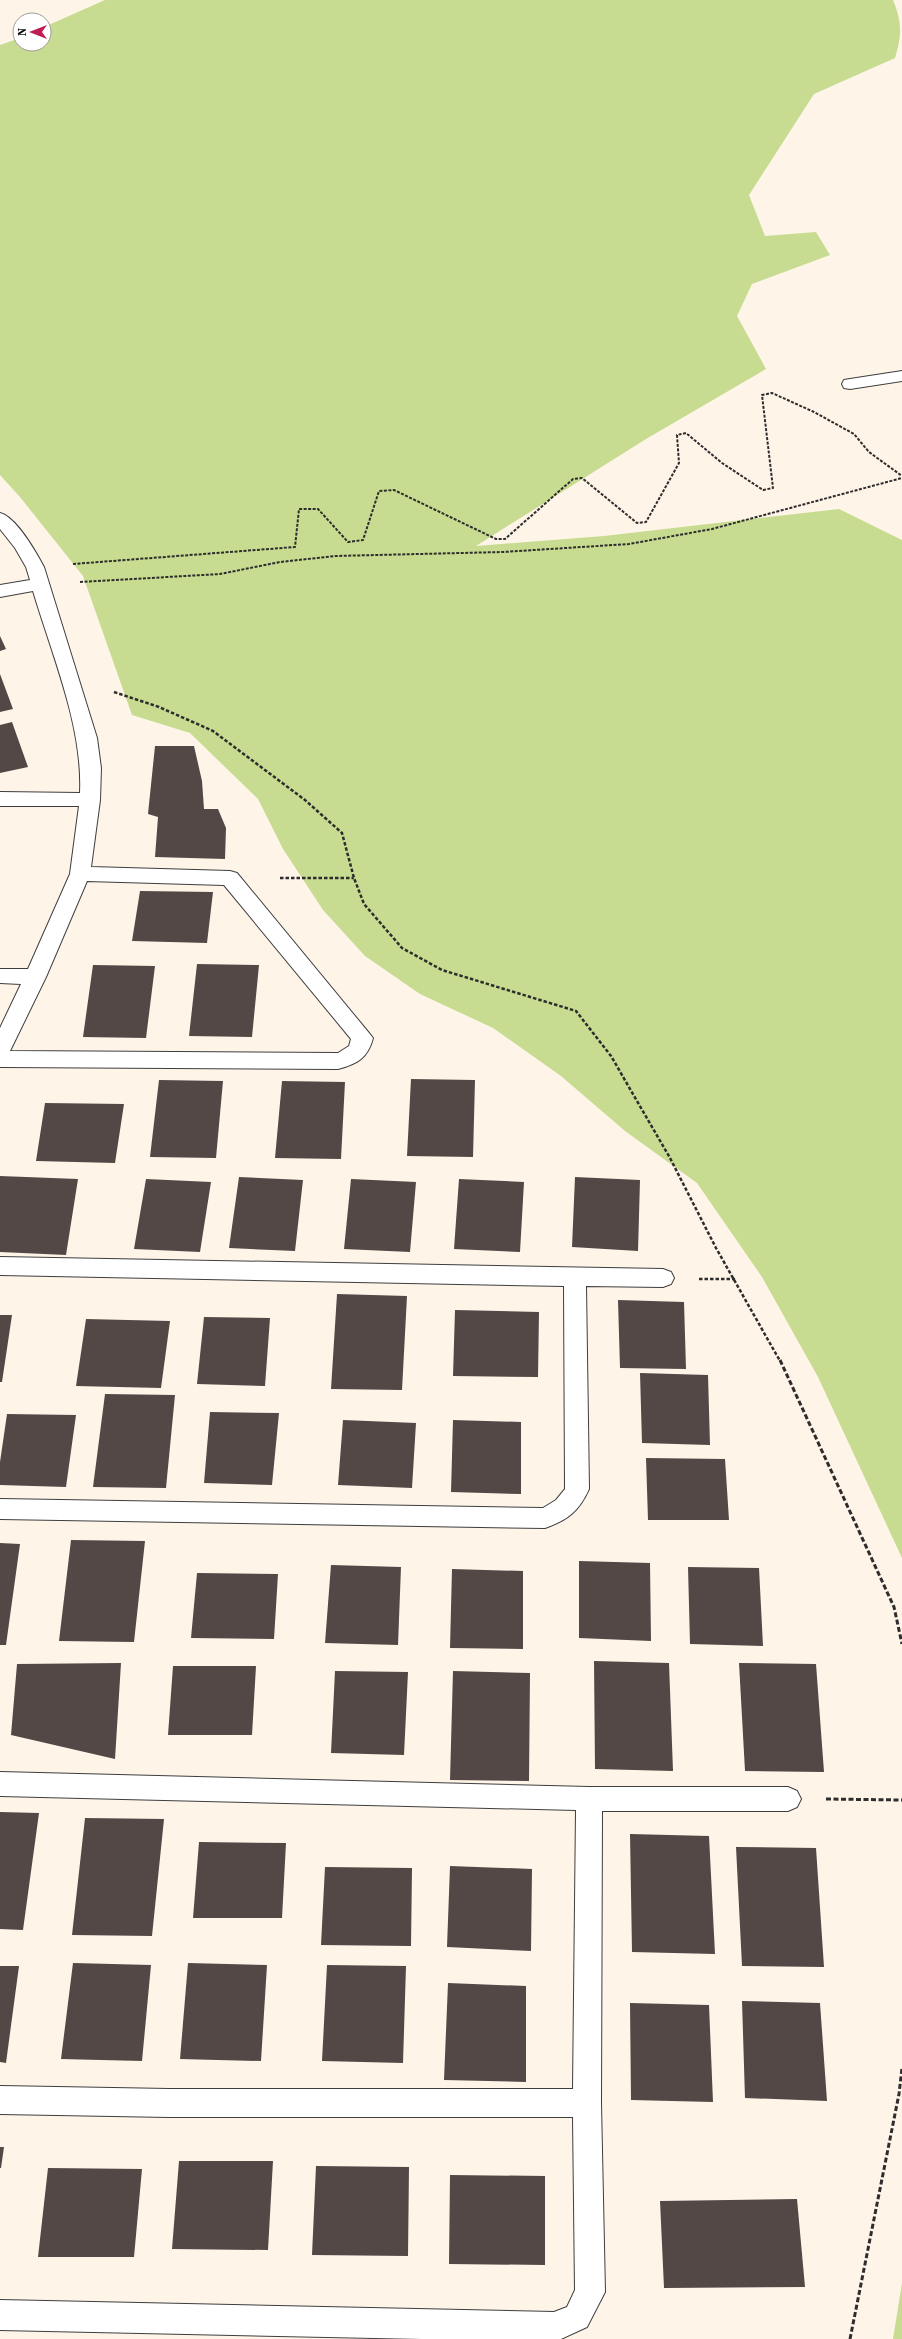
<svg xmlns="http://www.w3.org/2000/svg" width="902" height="2339" font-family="'Source Serif 4',serif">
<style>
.forest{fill:#c7dc90}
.building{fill:#544847}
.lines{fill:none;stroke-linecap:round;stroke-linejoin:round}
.minor-casing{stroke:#3e3e3e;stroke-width:2}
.path-far2{stroke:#2d2d2d;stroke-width:2;stroke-dasharray:3 1.5;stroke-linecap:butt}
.path-far1{stroke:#2d2d2d;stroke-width:2.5;stroke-dasharray:3.5 2;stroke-linecap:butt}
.path{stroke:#2d2d2d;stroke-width:3;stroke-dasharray:5 2.5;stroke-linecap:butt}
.minor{fill:#fff;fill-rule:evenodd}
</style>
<rect width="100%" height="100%" fill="#fff4e8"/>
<path class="forest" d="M105,0H893C902,22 902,35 895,58L814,94L749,195L765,236L816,232L830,255L752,284L737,316L766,369L646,439L476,546L604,536L839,509L902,540V1558L818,1377L762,1277L697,1183L625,1131L561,1076L493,1028L420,994L365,956L323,910L283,849L258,799L190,733L132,715L83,576L20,497L0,475V45L20,38V44H44V27Z
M902,2283V2339H893Z"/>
<path class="building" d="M0,636L6,649L0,651Z
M0,674L13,709L0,712Z
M12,722L28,767L0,773V725Z
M155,746H194L202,781L204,809H218L226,828L225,859L155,857L158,817L148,814Z
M140,891L213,892L207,943L132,941Z
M197,964L259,965L252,1037L189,1036Z
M93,965L155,966L146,1038L83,1037Z
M411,1079L475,1080L473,1157L407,1156Z
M159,1080L223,1081L216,1158L150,1157Z
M282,1081L345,1082L341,1159L275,1158Z
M45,1103L124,1104L115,1163L36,1161Z
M0,1176L78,1179L66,1255L0,1252Z
M239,1177L303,1180L295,1251L229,1248Z
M575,1177L640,1180L638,1251L572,1247Z
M146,1179L211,1182L200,1252L134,1249Z
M351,1179L416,1182L410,1252L344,1249Z
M459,1179L524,1182L520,1252L454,1249Z
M337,1294L407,1296L402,1390L331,1389Z
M618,1300L684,1302L686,1369L620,1368Z
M455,1310L539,1312L538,1377L453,1376Z
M0,1315H12L2,1382H0Z
M204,1317L270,1318L265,1386L197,1384Z
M86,1319L170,1321L161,1388L76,1386Z
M640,1373L708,1375L710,1445L642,1443Z
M105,1394L175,1395L166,1488L93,1487Z
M210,1412L279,1413L272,1485L204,1483Z
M7,1414L76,1415L66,1487L0,1485V1462Z
M343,1420L416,1423L412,1488L338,1485Z
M453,1420L521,1422V1494L451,1492Z
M646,1458L725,1459L729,1520H648Z
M71,1540L145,1541L134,1642L59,1641Z
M0,1543L20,1544L6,1645H0Z
M579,1561L650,1563L651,1641L579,1638Z
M331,1565L401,1567L398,1645L325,1643Z
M688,1567L759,1568L763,1646L690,1644Z
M452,1569L523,1571V1649L450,1648Z
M197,1573L278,1574L274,1639L191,1638Z
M594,1661L669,1663L673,1771L595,1769Z
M121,1663L115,1759L11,1735L17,1664Z
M739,1663L816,1664L824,1772L745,1771Z
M173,1666H256L252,1735H168Z
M335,1671L408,1672L404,1755L331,1753Z
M453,1671L530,1673L529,1781L450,1780Z
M0,1812L39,1813L23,1930L0,1929Z
M85,1818L164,1819L152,1936L72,1935Z
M630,1834L709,1836L715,1954L632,1952Z
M199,1842L286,1843L282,1918H193Z
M736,1847L816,1848L824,1967L742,1966Z
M450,1866L532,1869L531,1951L447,1947Z
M325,1867L412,1868L411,1946L321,1945Z
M73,1963L151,1965L142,2061L61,2059Z
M188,1963L267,1965L261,2061L180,2059Z
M327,1965L406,1966L403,2063L322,2061Z
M0,1966H19L6,2063L0,2062Z
M448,1983L526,1986V2082L444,2080Z
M742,2001L820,2003L827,2101L745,2098Z
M630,2003L709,2005L713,2102L631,2100Z
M0,2147H4L1,2168H0Z
M179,2161H273L268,2250L172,2249Z
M316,2166L409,2167L408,2256L312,2255Z
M48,2168L142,2169L134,2257H38Z
M450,2175L545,2176V2265L449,2264Z
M797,2199L805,2287L664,2288L660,2201Z"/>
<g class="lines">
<g class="minor-casing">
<path id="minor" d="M902,371V381L850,389L844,388L842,384L844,380L850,379Z
M0,513C16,517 36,552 44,567L97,738L101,768L100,800L91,867L230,871L237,873L369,1033L373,1038C368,1058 357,1064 338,1069L0,1067V1028L21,984L0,983V969H28L70,874L79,806H0V792L80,793C83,726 52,655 33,591L0,597V585L30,580L26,567L15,548L0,529ZM87,881L224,885L351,1039L349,1046L338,1053L10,1051L46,977Z
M0,1257L663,1269L671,1272L674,1278L671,1284L663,1287L586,1286L589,1489C579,1511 568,1520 545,1528L0,1519V1499L543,1508L556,1500L565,1489L564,1286L0,1275Z
M0,1772L589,1787H788L797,1791L801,1799L797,1807L788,1811H602L601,2103L605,2292L587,2327L561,2339H422L0,2330V2300L554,2312L567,2307L575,2290L573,2117H169L0,2114V2086L169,2089H573L576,1810L0,1796Z"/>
</g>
<path class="path-far2" d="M73,564L295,547L299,509H318L348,542L363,540L379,491L394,490L496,539H505L573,479L582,478L637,523L646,522L679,463L677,435L686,433L722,463L763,490L773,488L762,395L772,393L814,412L854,434L869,452L902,476
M80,582L220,574L280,562L335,556L503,552L629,544L712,529L902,478"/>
<path class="path-far1" d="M114,692L159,707L213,731L305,800L342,833L354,878L364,904L402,948L442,970L576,1011L611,1056L670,1158L716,1248L780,1361
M280,878H354
M699,1279H735"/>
<path class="path" d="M780,1360L894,1607L902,1644
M826,1799L902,1800
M850,2339L899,2094L902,2068"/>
<use href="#minor" class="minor"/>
</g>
<g transform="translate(32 32) rotate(270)"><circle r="19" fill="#ffffff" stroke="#9d9d9d"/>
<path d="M0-3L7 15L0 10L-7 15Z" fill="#bf1e54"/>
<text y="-6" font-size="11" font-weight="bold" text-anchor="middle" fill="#0b0b0b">N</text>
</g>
</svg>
